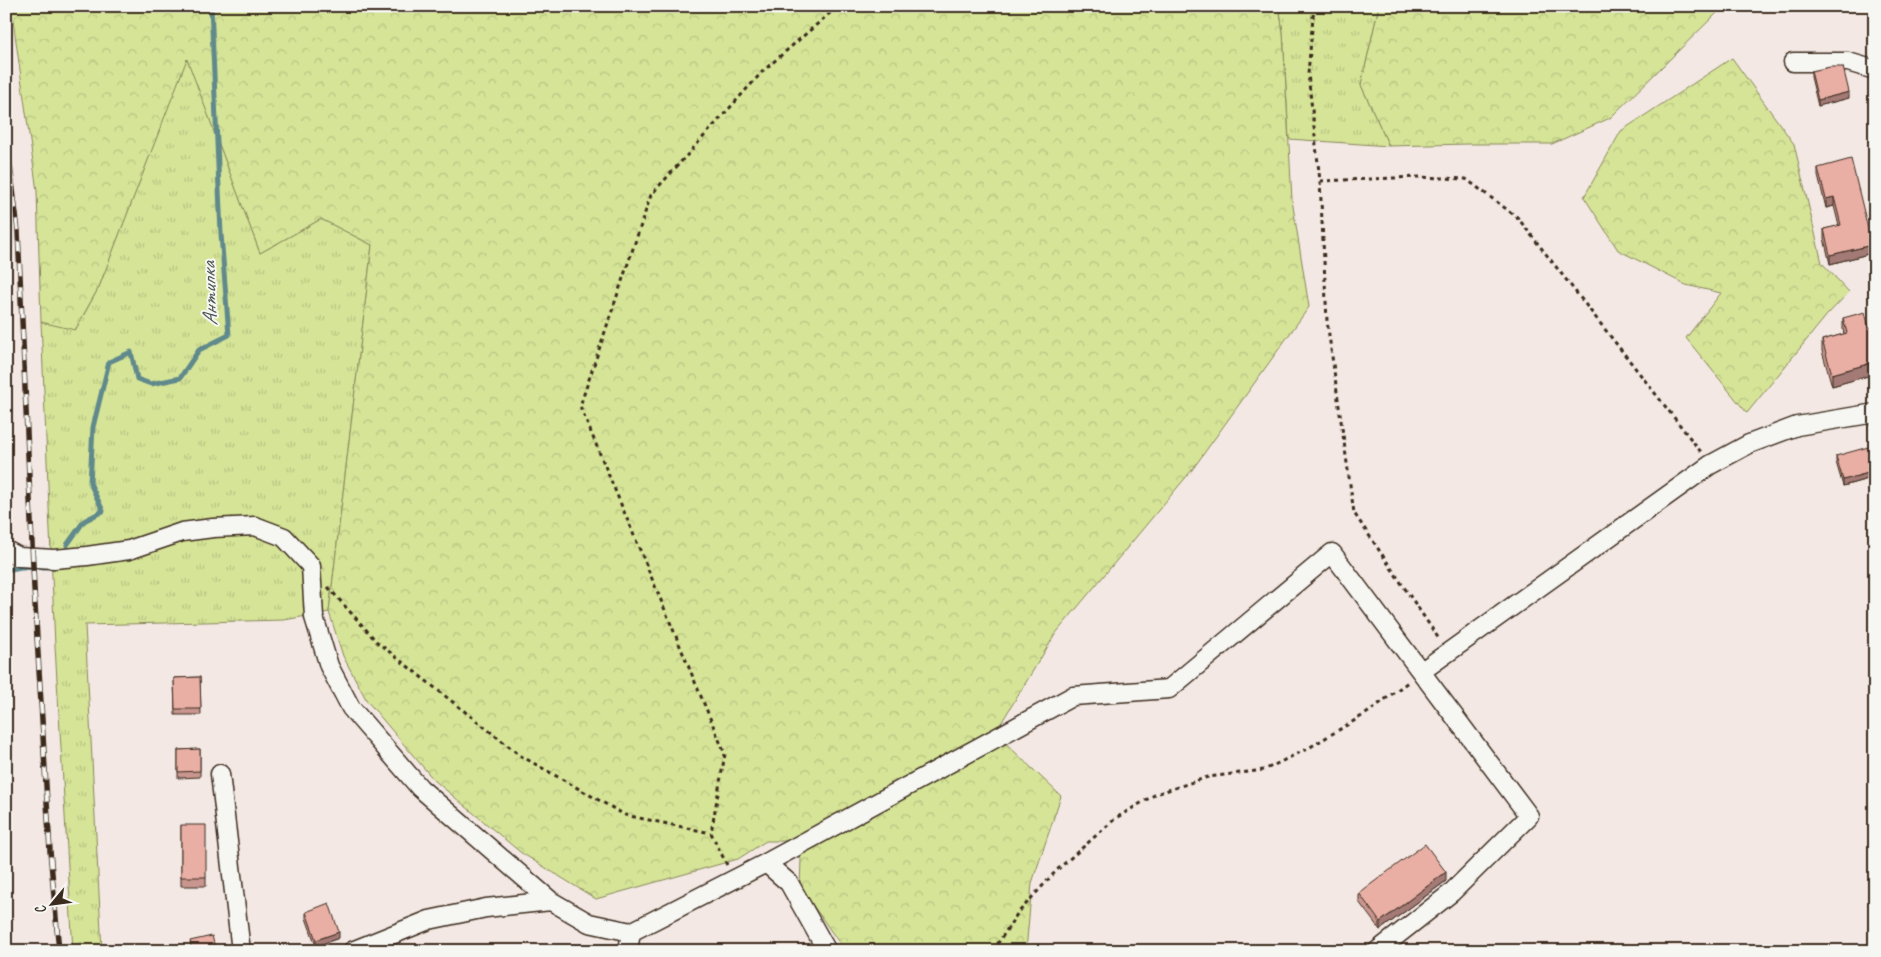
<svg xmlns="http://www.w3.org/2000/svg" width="1881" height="957" font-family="Caveat,sans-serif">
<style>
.grass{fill:url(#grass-tufts);stroke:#88875a}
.forest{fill:url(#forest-crowns);stroke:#88875a}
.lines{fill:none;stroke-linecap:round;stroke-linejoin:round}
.stream{stroke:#60898c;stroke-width:5}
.minor-casing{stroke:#3b2a1e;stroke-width:21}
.path{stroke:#3b2a1e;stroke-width:3;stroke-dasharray:4 4;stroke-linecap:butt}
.minor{stroke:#f6f6f2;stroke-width:18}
.rail-casing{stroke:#3b2a1e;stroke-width:5.5}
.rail{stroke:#f6f6f2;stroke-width:4;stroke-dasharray:11;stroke-linecap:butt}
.wall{fill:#c8968e;stroke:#3b2a1e}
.shaded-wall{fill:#a37a74;stroke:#3b2a1e}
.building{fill:#e9afa5;stroke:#3b2a1e}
.labels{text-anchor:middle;stroke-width:4;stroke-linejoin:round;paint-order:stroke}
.water-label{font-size:21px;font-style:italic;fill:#4e5955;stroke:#f6f6f2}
</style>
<defs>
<pattern id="grass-tufts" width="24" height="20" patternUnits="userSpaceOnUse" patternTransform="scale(1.25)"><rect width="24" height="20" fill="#d5e497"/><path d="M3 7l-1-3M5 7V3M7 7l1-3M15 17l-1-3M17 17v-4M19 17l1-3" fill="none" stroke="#b8c482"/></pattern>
<pattern id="forest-crowns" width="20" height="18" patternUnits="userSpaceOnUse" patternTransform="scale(1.25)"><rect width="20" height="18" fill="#d5e497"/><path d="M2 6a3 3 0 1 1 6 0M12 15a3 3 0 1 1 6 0" fill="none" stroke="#b8c482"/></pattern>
</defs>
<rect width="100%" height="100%" fill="#f3e8e3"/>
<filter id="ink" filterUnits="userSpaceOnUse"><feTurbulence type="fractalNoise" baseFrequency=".02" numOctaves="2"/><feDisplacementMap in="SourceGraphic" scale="10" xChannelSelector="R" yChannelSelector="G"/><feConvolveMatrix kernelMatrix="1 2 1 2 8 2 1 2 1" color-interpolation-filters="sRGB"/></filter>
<g filter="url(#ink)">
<path class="grass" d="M1279,6H1379L1361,85L1389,146L1289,139L1283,33Z
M187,58L260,253L321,219L372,245L329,612L284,620L85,625L102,951H73L55,646L41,322L76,329L99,287Z"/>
<path class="forest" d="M11,6H1279L1283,33L1292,200L1309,307L1192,470L1056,633L995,733L1061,796L1032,883L1026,951H845L800,887L801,859L787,841H766L738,859L596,899L520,852L434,780L367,701L343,656L329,612L372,245L321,219L260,253L187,59L99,287L75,330L41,322L37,191Z
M1379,6H1724L1610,118L1552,144H1468L1389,146L1361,85Z
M1732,58L1794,144L1822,263L1849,292L1827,315L1747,413L1686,338L1721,293L1686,285L1618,250L1584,197L1621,131Z"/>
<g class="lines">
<path class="stream" d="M67,545L84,521L103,511L90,483L93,427L109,362L131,352L137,379L151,384L180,378L199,350L229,335L221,234L211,6
M6,570L21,567H54"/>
<g class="minor-casing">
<path id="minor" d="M1793,62H1848L1875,70
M6,550L19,557L54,559L87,556L129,550L182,532L213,528L255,526L284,537L311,566L314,617L329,666L351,708L420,788L551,901L589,923L631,932L766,863L1073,696L1169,689L1332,553L1529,816L1451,893L1377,951
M1422,671L1710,465L1749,444L1797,426L1875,413
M220,774L241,951
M766,863L789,883L827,951
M352,951L429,920L486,908L551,901
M628,951L631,932"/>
</g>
<path class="path" d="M1314,6L1308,74L1320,181L1327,321L1354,513L1439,639
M1320,181L1419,177L1466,179L1517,217L1701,452
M328,587L377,642L521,756L625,815L711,833
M727,865L711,833L725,754L580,406L651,195L763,71L838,6
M993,951L1017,914L1057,870L1116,818L1156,794L1208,777L1264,770L1307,749L1367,713L1408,682"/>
<use href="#minor" class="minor"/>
<g class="rail-casing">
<path id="rail" d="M6,132L18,231L34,588L50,851L59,951"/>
</g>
<use href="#rail" class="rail"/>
</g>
<path class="wall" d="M1811,71L1849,98L1818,106L1811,77Z
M1818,168L1872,253L1830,264L1824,238V229L1839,226L1834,206L1826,208L1818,176Z
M1843,318L1869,328L1875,327V374L1832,386L1822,351V340L1844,334L1843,329Z
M1875,455V477L1843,486L1836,462V456Z
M200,677L201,715H175L174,678Z
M200,749V777L178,778V750Z
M181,825L206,877V886H181Z
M1446,881L1380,930L1359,902V893Z
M306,912L339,938L316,946L306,918Z"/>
<path class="shaded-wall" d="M1849,92V98L1818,106V100Z
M1834,197V206L1826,208V199Z
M1872,245V253L1830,264V255Z
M1875,362V374L1832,386V374Z
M1875,471V477L1843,486V480Z
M1446,872V881L1380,930V922Z
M339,932V938L316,946V940Z"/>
<path class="building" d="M1830,67H1843L1849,92L1818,100L1811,71Z
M1851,159L1872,245L1830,255L1824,229L1841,225L1834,197L1826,199L1818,168Z
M1865,312L1869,328L1875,327V362L1832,374L1822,340L1847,333L1843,318Z
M1872,446L1875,455V471L1843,480L1836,456Z
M200,677L201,709H175L174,678Z
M200,749V771L178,772V750Z
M181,825H206V877H181Z
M1425,844L1446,872L1380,922L1359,893Z
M329,903L339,932L316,940L306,912Z
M212,936L216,951H192L190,941Z"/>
</g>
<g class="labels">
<g class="water-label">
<text transform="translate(209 294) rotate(-92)" y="7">Антипка</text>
</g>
</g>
<rect width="1881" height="957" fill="none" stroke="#f6f6f2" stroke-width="25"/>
<rect x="12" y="12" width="1856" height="932" fill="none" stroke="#3b2a1e" stroke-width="2" filter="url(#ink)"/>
<g transform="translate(52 904) rotate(241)" stroke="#f6f6f2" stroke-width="4" paint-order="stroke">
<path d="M0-4L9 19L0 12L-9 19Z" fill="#3b2a1e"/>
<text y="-8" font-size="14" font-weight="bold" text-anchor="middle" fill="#3b2a1e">С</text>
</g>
</svg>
